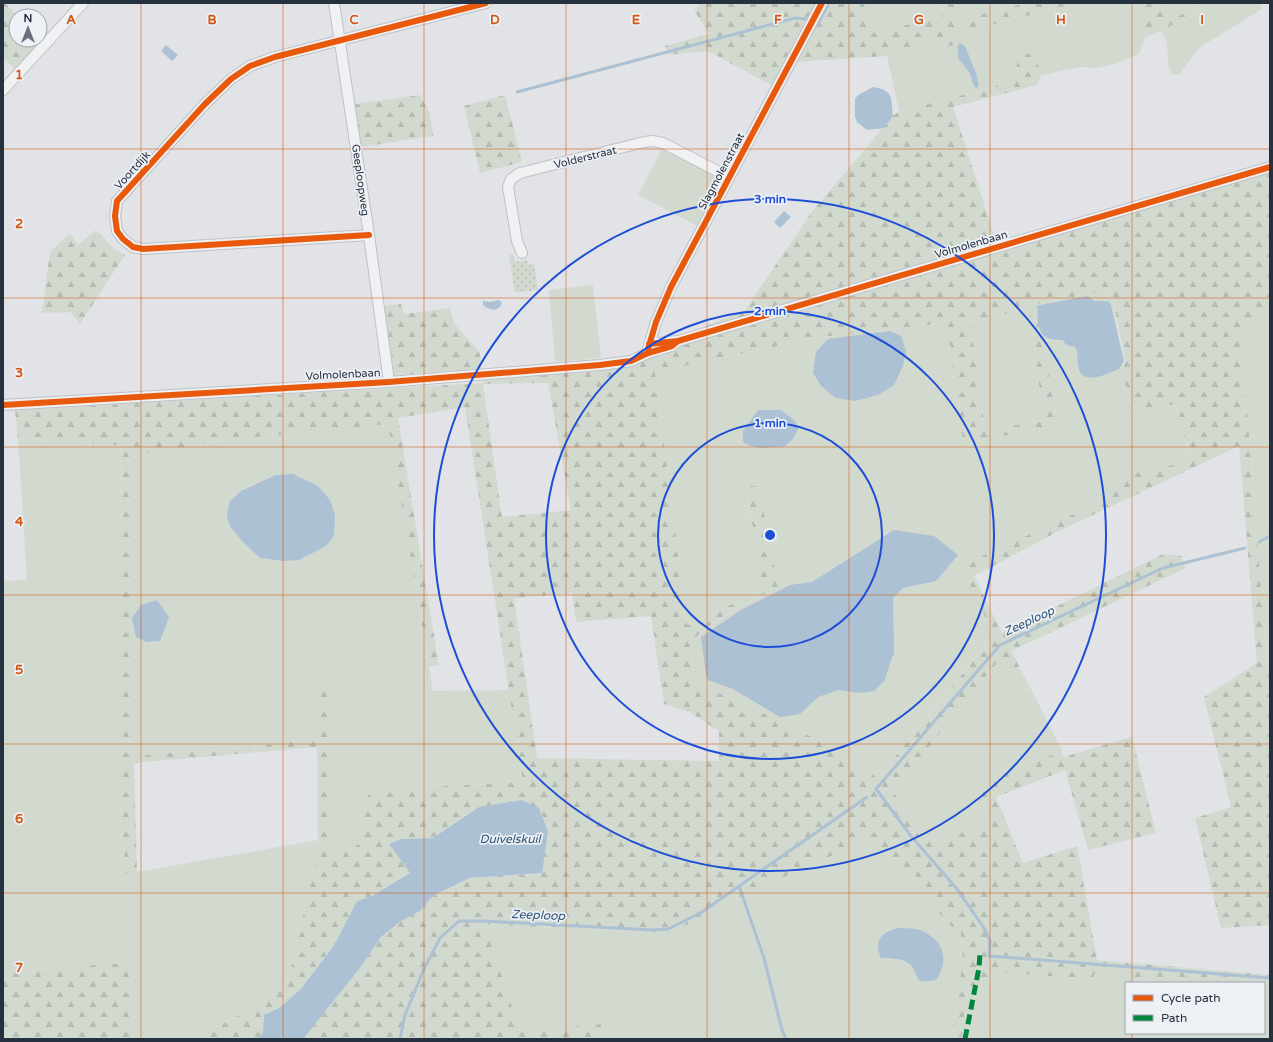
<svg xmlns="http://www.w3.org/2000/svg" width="1273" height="1042" font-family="'Varela Round',sans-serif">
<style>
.grass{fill:#d2dad0}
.forest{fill:url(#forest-firs);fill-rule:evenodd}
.park{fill:url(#park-dots)}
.water{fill:#acc1d3}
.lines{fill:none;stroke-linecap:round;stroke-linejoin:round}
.stream{stroke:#acc1d3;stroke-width:3}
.minor-casing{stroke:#bfc1c4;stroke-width:12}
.minor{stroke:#f0f1f3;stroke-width:10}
.quiet{stroke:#00873e;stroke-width:5;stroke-dasharray:10 5;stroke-linecap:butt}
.cycleway-casing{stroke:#edf1f6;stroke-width:8}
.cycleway{stroke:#e8590c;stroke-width:6}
.grid{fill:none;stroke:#d55511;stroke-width:1;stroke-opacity:0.55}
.ring{fill:none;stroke:#1d4ed8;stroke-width:2}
.labels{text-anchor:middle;stroke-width:3.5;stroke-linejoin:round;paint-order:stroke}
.street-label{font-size:11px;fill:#263140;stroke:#edf1f6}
.water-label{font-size:12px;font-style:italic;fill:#2d5377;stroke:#edf1f6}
.grid-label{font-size:13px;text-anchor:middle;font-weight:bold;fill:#d55511;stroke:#edf1f6;stroke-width:3.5;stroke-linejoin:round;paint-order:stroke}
.centre{fill:#1d4ed8;stroke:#edf1f6;stroke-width:2}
.ring-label{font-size:12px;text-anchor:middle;font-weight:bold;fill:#1d4ed8;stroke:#edf1f6;stroke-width:3.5;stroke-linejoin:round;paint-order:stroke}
</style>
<defs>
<pattern id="forest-firs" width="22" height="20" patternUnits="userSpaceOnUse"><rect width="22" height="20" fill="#d2dad0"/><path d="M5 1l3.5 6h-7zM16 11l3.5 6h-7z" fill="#b4bcb4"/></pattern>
<pattern id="park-dots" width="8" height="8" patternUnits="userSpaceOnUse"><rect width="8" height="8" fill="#d2dad0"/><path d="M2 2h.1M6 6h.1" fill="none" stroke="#b4bcb4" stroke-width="1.8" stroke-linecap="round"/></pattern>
</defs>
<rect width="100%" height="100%" fill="#e1e3e6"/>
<path class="grass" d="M864,3H940L943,17L869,33Z
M955,3H1026L959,20Z
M1072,3H1141L1145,38L1139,54L1114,64L1098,68L1082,67L1041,75L1035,52L1015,73L995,87L899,111L887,56L936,36L942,48L956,44V34Z
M1166,3H1260L1262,9L1199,48L1179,75H1173L1168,66L1167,42L1161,30L1202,11L1199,6L1168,21Z
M663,147L718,176L721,185L698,226L638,195Z
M593,285L601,358L555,362L549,290Z
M1111,290L1130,411L1175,404L1190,458L1170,466L1144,467L1102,501L961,566L994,634L878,778L818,740L755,709L703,686L694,676L690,643C713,620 749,602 778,586L746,486L763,590L687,625L655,372L820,337L948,323L963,443L1058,426L1036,304Z
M1270,309V663H1267L1240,321Z
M1029,310L1044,421L985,429L970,319Z
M388,423L433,691L509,690L524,782L425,787L362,809V841L349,851L330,849L331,687L316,686V728L305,737L287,743L134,756V453H165L206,442Z
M18,439L121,444L117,764L126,874L318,840V853L288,980L275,996L194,1039H133L130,963L3,971V581L27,580Z
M1001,658L1023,690L1031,689L1062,751L979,783L989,823L922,844L912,820L893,791Z
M863,842L887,851L916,877L944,920L961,934L963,960L951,1039H604L601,1024L520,1032L485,924L669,934L748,893Z
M1098,968L1133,970L1134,979L1175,983H1126V1033H1264V992H1270V1039H961L969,986L992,972L1092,979Z"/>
<path class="forest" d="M3,3H5L18,16H16V40H40V38L42,40L15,69L3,58Z
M701,3H817L773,86L708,51L668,55L665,46L709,34L694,10Z
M828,3H864L869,33L942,17L940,3H955L959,20L1026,3L1072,4L956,34L957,44L942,48L936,36L887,56L795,62Z
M1141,3H1166L1168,21L1199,6L1202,11L1145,38Z
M1035,52L1041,75L1037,85L953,107L999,251L1270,170V309L1240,322L1267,663H1270V925L1221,928L1195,818L1231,807L1204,697L1257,663L1239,446L1059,531L974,576L1002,633L1163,554L1181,556L1186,568L1011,651L1031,689L1023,690L1001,658L893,791L912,820L922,844L989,823L979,783L1062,751L1063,757L1132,737L1156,833L1088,850L1065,770L996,797L1023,863L1077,846L1097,960L1270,975V992H1264V983H1175L1133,979L1132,970L1098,968L1092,979L992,972L990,988L969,986L961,1039H951L963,960L961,934L944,920L916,877L887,851L863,842L748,893L669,934L485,924L520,1032L601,1024L604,1039H303L360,968L381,937L401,921L420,911L434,895L470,878L542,873L479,807L433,838L403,839L390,845L410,873L372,896L357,901L334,944L301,989L279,1008L264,1015L263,1033L257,1039H194L275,996L288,980L318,853L317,747L134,763L137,872L126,874L117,764L121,445L18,439L15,410L483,383V378L628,366L661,354L680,337L745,310L811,213L893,116L899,111L995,87L1015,73L1019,56ZM1111,290L1125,361L1123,368L1130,411L1175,404L1190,457L1170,466L1144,467L1135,472L1102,501L961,566L994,635L878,778L818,740L755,709L703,686L694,676L690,643C713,619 749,602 778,586L759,487L746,485L763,590L687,625L655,372L820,337L947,323L963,443L1058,426L1036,304ZM1029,310L1044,421L985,429L970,320ZM548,383L571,510L502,517L483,384ZM465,407L523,782L371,790L362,809V841L349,851L331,849V686H316V728L305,737L287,743L134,756V453H165L206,442L388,424L429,666H439L398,418ZM572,593L576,622L651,616L664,704L689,712L719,731V761L537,758L514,598Z
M420,95L430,114L433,136L361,147L355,104Z
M505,95L522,162L480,173L464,106Z
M96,230L114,249L125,255L80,324L70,312L42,313L50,252L70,233L78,245Z
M401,304L404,314L450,308L454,323L480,353L481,369L394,375L384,306Z
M130,963L133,1039H3V971Z"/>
<path class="park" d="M513,254L515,262L527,260L528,265L534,264L538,290L515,293L509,255Z"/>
<path class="water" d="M960,43L965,46L976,73L979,86L976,88L974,86L969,72L958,58V50L957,46Z
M166,45L178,55L172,61L161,51Z
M873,87C894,91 891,97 893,116L884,128L867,130L857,122L855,117V99L858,95Z
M784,211L791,217L780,228L774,222Z
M1088,296L1094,301H1108L1111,305L1124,361L1119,369C1106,374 1080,388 1078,364C1077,360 1078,351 1076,348C1074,345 1070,347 1067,345C1065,344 1064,342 1063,340C1058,340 1051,340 1046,337C1036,332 1038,315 1037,306L1040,305Z
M499,300L502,303C498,312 490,311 483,305V301L490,302Z
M890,331L901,336L906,351L903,366L894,385L878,395L855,401L836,398L821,386L813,373L816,352L828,339Z
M758,410H781L794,420L799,427L793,439L785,446C771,447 755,451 743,442V431Z
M293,474L318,486L330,500L335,515L334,536L326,546L299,560L284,561L260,558L243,542L231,528L227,517L229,502L241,491L276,475Z
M894,530L934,536L958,555L936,581L903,588L893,598L894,653L889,666L885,680L874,691L858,693L839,690L818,697L800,714L780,717L733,689L708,680L706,674L701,637L741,610L790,585L812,582Z
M157,600L169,617L160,641L147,642L136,637L132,618L141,605Z
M522,800L539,808L548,832L542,873L470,878L434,895L420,911L401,921L381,937L360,968L303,1039H257L263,1033L264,1015L279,1008L301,989L334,945L357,901L372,896L410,873L389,844L402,839L433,838L479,807Z
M898,928C906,928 916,928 923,931C945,942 949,961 936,980C908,985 923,974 908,963C900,958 890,958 881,958C873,940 882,932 898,928Z"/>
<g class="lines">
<path class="stream" d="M817,26L829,3
M517,92L795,18L806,19
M1259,542L1270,536
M1245,548L1163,568L1000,645L876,789L911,836L957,889L984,928L990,941L989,956L1270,978
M739,886L764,958L782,1030L786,1039
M400,1039L405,1015L424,969L440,938L459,921H483L651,930L668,929L702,912L867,797"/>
<g class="minor-casing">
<path id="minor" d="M334,3L369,235L389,382
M3,90L83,3
M369,235L143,249L133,247L123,239L117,231L115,216L117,201L205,104L231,79L250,66L275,57L486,3
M522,253L517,241L508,187L511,179L520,173L644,142L653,141L663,143L729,177
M649,344L678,341L1270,167
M648,349L656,322L671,287L822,3
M3,405L389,382L600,365L631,361L648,353L672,346L678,341"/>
</g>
<use href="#minor" class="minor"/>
<path class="quiet" d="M965,1039L979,968L980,953"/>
<g class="cycleway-casing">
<path id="cycleway" d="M369,235L143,249L133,247L123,239L117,231L115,216L117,201L205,104L231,79L250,66L275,57L486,3
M649,344L678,341L1270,167
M648,349L656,322L671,287L822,3
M3,405L389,382L600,365L631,361L648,353L672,346L678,341"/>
</g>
<use href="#cycleway" class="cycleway"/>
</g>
<path class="grid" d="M141,3V1039M283,3V1039M424,3V1039M566,3V1039M707,3V1039M849,3V1039M990,3V1039M1132,3V983M3,149H1270M3,298H1270M3,447H1270M3,595H1270M3,744H1270M3,893H1270M1132,1033V1039"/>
<g class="ring">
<circle cx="770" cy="535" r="112"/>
<circle cx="770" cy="535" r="224"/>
<circle cx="770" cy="535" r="336"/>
</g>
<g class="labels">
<g class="street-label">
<text transform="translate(585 157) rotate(-14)" y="4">Volderstraat</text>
<text transform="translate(132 170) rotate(-48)" y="4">Voortdijk</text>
<text transform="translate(721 171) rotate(-62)" y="4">Slagmolenstraat</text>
<text transform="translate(361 180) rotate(82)" y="4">Geeploopweg</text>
<text transform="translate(971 244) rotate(-16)" y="4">Volmolenbaan</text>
<text transform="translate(343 374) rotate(-3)" y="4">Volmolenbaan</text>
</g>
<g class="water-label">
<text transform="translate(1029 621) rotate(-25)" y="4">Zeeploop</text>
<text x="510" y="843">Duivelskuil</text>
<text transform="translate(538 915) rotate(2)" y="4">Zeeploop</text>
</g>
</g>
<g class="grid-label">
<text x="71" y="24">A</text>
<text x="212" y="24">B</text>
<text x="354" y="24">C</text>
<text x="495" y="24">D</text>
<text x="636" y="24">E</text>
<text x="778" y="24">F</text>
<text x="919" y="24">G</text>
<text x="1061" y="24">H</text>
<text x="1202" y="24">I</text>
<text x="19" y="79">1</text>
<text x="19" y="228">2</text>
<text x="19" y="377">3</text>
<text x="19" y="526">4</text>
<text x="19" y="674">5</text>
<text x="19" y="823">6</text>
<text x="19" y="972">7</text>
</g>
<circle cx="770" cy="535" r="6" class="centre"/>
<g class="ring-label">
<text x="770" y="203">3 min</text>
<text x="770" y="315">2 min</text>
<text x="770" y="427">1 min</text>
</g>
<rect width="1273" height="1042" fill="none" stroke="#263140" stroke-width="8"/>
<rect x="1125" y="982" width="140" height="52" fill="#edf1f6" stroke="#9da4ad"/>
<rect x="1133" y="995" width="20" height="6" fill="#e8590c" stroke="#9da4ad"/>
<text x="1161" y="1002" font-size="12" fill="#263140">Cycle path</text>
<rect x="1133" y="1015" width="20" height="6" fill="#00873e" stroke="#9da4ad"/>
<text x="1161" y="1022" font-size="12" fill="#263140">Path</text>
<g transform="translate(28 28)"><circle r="19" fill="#edf1f6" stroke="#9da4ad"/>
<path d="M0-3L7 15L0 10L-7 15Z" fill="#676f7a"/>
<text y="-6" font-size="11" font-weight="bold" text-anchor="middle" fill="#263140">N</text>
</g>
</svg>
